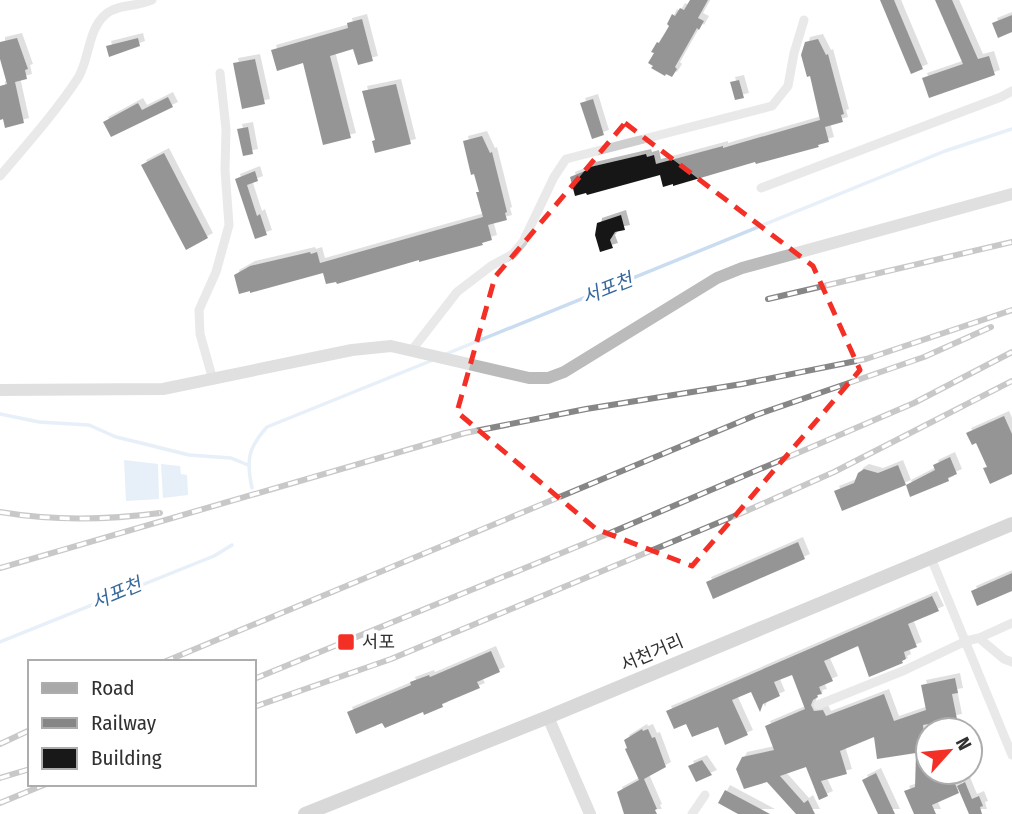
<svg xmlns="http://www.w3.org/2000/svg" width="1012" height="814" font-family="'Fira Sans Condensed','Noto Sans KR',sans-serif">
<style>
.water{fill:#c9dcf0}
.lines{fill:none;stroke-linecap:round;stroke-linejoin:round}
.stream{stroke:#c9dcf0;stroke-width:3.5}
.building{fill:#181818;filter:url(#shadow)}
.street{stroke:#cecece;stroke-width:9}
.secondary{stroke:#bbb;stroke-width:12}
.primary{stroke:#a9a9a9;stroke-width:14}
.rail-casing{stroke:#868686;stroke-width:6}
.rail{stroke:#fff;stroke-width:3.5;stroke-dasharray:10;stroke-linecap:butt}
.marked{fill:none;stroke:#f42f26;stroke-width:5;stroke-dasharray:14 9;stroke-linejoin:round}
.poi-dot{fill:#f42f26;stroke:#fff;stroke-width:2.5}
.labels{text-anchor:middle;stroke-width:7;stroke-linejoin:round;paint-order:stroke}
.poi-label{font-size:18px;fill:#313131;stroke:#fff;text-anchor:start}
.street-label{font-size:18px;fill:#313131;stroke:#fff}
.water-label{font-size:19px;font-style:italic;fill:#36689b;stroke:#fff}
</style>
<defs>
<filter id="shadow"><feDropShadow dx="5" dy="-5" stdDeviation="0" flood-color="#0004"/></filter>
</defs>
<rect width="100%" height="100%" fill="#fff"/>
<path class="water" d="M124,460L158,464L159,499L126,501Z
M161,464L180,466L181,474L187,475L188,495L163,498Z"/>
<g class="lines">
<path class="stream" d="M446,354L945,151L1012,129
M0,414L39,422L89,425L116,437L141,443L189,455L231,458L248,465
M252,488C246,460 248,448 267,427L433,360
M0,642L214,556L232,545"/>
</g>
<path class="building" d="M690,0H708L698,18L704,21L699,30L697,28L675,67L677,69L672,77L666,74L665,76L651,68L653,66L648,63L654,53L651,52L657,42L659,43L669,26L667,24L672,14L675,16L680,8L684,10Z
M880,0H894L923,69L911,74Z
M935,0H952L978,59L989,56L995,75L929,98L922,78L963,64Z
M1012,15V32L998,38L992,23Z
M362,19L373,61L358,65L353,49L330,56L351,138L323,145L303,63L277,71L271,50L348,28L347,23Z
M17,38L28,69L25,70L27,79L15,82L24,123L5,128L3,119L0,120V86L7,84L0,59V42Z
M138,38L140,46L109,57L106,46Z
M818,39L826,55L828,54L844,114L841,115L843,122L825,127L829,142L818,145L819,147L756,164L755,162L673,186V184L663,187L660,175L587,195L586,193L575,196L570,177L587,170L586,168L646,154L647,157L654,155L656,164L723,146V148L733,145L820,120L810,76L807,77L801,55L805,42Z
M255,59L265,104L242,109L233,63Z
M739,80L744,98L735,100L730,82Z
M396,84L411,144L375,153L372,141L375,140L362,91Z
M168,97L173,107L111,137L103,122L138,103L142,110Z
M593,99L604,135L592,139L580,103Z
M248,127L253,154L243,156L237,129Z
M482,136L490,153L492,152L507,212L505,213L507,220L488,225L492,240L482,243L483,245L419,262V260L337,284L336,282L326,284L323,273L250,293V291L239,294L234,275L250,266L310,252L311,254L317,252L320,263L483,217L476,192H479L474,174L471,175L463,141Z
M164,153L208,238L186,250L141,165Z
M255,171L258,181L247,185L257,216L260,214L267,235L255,239L235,179Z
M621,215L625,230L615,232L610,240L613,248L600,252L595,235L597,223Z
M1004,416L1012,434V474L990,484L983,468L987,467L976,443L972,445L966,433Z
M950,457L957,474L948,478L949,481L910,497L906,485L935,470L933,465Z
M898,465L906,485L842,511L834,491L854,483L858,473L864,469L878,473Z
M798,542L805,559L713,599L706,582Z
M1012,573V591L977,606L971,591Z
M932,596L939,611L908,624L917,647L904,652L906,659L902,661L903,663L869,677L858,646L824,661L833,681L819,687L822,694L817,695L818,697L813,700L811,705L814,711L823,710L826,716L884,694L894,721L926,710L921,685L955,678L958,693L952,694L957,719L923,725L928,772H950L959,793L932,805L936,814H914L904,791L915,787L916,753L877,759L874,737L840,751L847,774L821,781L828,796L819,800L806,767L780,776L804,803L808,800L815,814H796L767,782L744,789L736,769L742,757L774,750L765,726L805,709L792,675L774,682L780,696L763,704L760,712L751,692L732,700L748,735L725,745L718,727L692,737L686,724L674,729L666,711Z
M491,651L500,672L477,682L480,688L442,704L443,707L424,715L423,712L385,728L382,723L356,734L347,712L411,685L410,682L429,675L430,677Z
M642,729L643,731L648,729L652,738L655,737L666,767L644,779L657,809L655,810L657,814H624L617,792L639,780L625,749L627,748L624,740Z
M702,760L712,775L696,782L688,766Z
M876,773L895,814H878L862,780Z
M965,782L972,799L979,796L983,806L980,807L982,814H969L957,786Z
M725,790L770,814H738L718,803Z"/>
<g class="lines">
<path class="street" d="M0,176C27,144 55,113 78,78C90,59 87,30 106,14C118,4 137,7 152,0
M761,188L1001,97L1012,91
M412,350L457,292L491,266L513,254L523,242L554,177L566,159L772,106L788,86L794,53L804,20
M213,380L200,334L199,310L216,272L229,225L225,170L226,129L220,73
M931,558L1012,755
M979,638L1012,623
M818,705L905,670L966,641L979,638L1004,659L1012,662
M692,814L705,795"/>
<path class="secondary" d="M0,390L163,389L352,350L391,346L529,378H548L564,372L717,278L742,268L1012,194
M548,717L590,814"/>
<path class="primary" d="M305,814L548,717L1012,524"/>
<g class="rail-casing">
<path id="rail" d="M768,299L1012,242
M0,512C53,521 107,520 160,513
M0,568L465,433L586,409L742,384L866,359L1012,310
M164,662L756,415L924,357L991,327
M254,679L603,536L821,443L914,403L1012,352
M254,707L391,659L744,512L834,472L1012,381
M0,744L30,730
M0,778L30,769
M0,803L46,784"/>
</g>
<use href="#rail" class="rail"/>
</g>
<path d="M0 0H1012V814H0ZM625,123L813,266L860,370L692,566L596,529L457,412L495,277Z" fill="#fff" fill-opacity=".55" fill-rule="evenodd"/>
<path class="marked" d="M625,123L813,266L860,370L692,566L596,529L457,412L495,277Z"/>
<rect class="poi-dot" x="337" y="633" width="18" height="18" rx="3.5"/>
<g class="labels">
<g class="poi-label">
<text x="362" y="648">서포</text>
</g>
<g class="street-label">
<text transform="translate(652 653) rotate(-23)" y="6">서천거리</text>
</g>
<g class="water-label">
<text transform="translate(607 288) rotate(-22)" y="7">서포천</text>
<text transform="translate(116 593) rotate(-23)" y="7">서포천</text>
</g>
</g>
<rect x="28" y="660" width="228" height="126" fill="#ffffff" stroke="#adadad" stroke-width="2"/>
<rect x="42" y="683" width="35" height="10" fill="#a9a9a9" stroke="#adadad" stroke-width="2"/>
<text x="91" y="695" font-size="21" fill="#313131">Road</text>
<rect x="42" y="718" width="35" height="10" fill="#868686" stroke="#adadad" stroke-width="2"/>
<text x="91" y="730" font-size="21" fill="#313131">Railway</text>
<rect x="42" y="748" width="35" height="21" fill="#181818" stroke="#adadad" stroke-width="2"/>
<text x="91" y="765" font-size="21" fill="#313131">Building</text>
<g transform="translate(949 751) rotate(63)"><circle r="33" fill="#ffffff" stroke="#adadad" stroke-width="2"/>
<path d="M0-5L12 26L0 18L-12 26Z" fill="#f42f26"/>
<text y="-10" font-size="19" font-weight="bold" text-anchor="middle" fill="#313131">N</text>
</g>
</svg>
